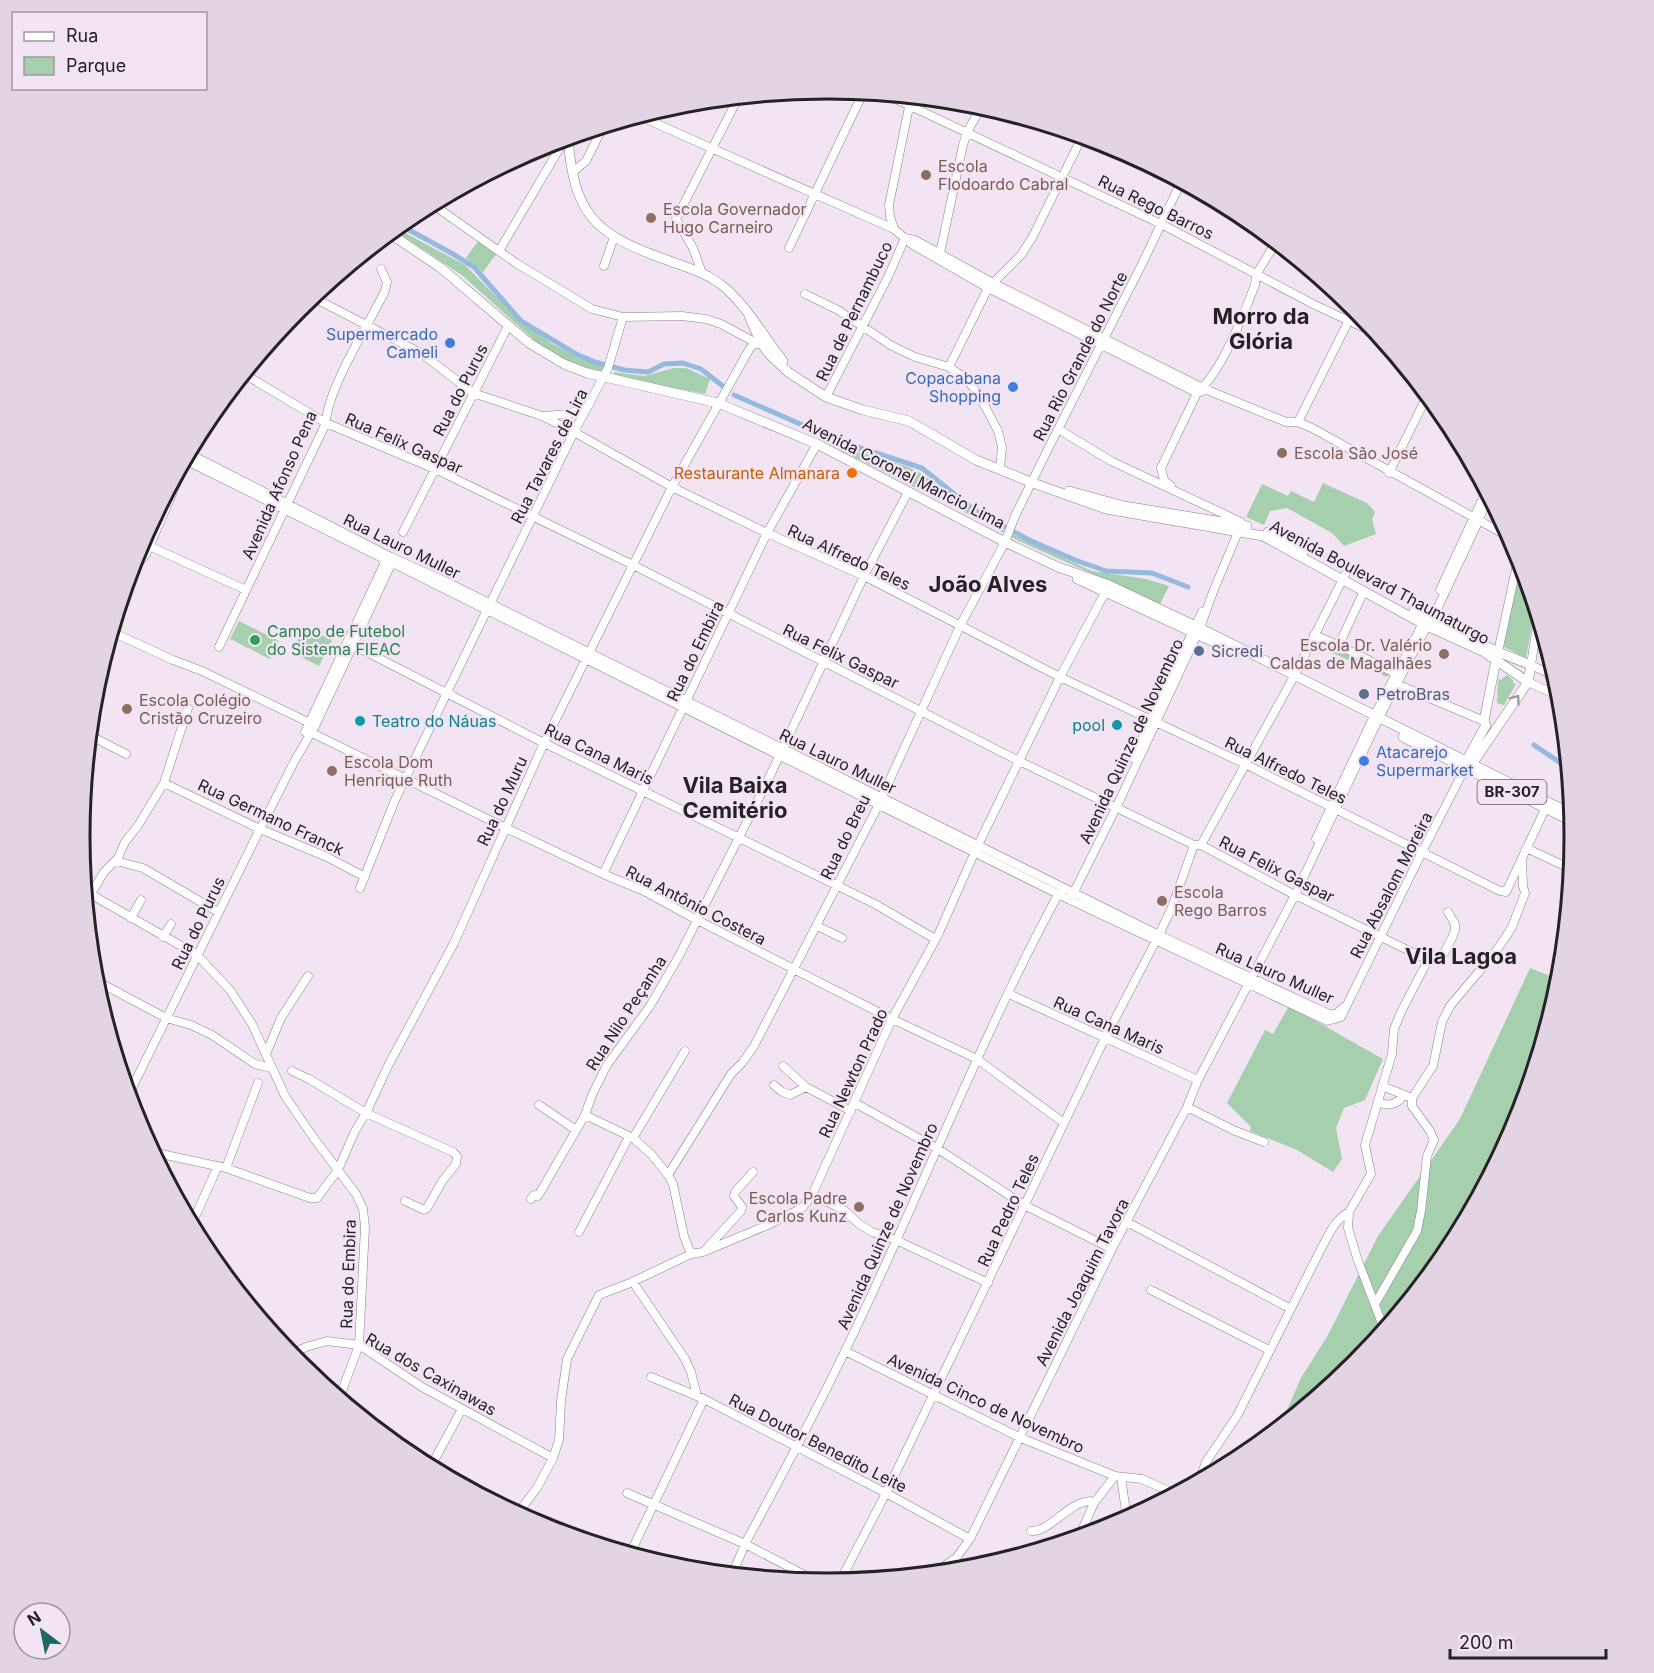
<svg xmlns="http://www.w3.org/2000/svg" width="1654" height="1673" font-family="Inter,sans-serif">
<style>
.green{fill:#a6cfad}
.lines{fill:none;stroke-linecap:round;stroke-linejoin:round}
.canal{stroke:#95badf;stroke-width:5}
.minor-casing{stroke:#8d808e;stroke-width:9}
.major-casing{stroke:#8d808e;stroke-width:10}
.minor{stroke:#fff;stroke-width:8}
.major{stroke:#fff;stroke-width:9}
.oneway{stroke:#9d9b9e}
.education-dot{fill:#8d6e63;stroke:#f2e4f3;stroke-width:2}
.shop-dot{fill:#3f7fe0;stroke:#f2e4f3;stroke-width:2}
.food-dot{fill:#e8710a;stroke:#f2e4f3;stroke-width:2}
.leisure-dot{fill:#2e9e5b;stroke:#f2e4f3;stroke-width:2}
.service-dot{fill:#5c6f8a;stroke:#f2e4f3;stroke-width:2}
.culture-dot{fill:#0f9aa8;stroke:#f2e4f3;stroke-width:2}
.labels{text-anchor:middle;stroke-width:4.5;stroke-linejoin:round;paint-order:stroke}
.shield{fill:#f2e4f3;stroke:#635c64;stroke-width:1.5}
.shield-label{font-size:15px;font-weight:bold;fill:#262127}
.education-label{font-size:16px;fill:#785e54;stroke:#f2e4f3;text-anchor:start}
.street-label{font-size:16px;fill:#262127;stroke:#f2e4f3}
.shop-label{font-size:16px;fill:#366cbe;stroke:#f2e4f3;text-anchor:end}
.food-label{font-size:16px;fill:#c56008;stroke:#f2e4f3;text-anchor:end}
.leisure-label{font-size:16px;fill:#27864d;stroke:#f2e4f3;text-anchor:start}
.service-label{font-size:16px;fill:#4e5e75;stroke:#f2e4f3;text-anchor:start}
.culture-label{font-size:16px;fill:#0d838f;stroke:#f2e4f3;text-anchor:start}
.district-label{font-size:22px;font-weight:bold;fill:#262127;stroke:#f2e4f3}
.rim{fill:none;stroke:#262127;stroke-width:3}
</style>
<rect width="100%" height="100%" fill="#f2e4f3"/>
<path class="green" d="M396,228L465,265L518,319L554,345L581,358L607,366L602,372L580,366L555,355L535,341L463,276L394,230Z
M479,240L497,253L483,272L466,258Z
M674,368H686L710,379L705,394L612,376L614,372L644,376Z
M842,446L908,467L924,475L942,490L938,499L840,450Z
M1323,483L1367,503L1375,512L1372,520L1376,534L1344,546L1332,533L1287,508L1270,511L1264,525L1246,517L1262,484L1288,496L1291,491L1314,502Z
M945,492L992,525L1092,571L1146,579L1169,586L1160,604L1019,541L940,499Z
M1520,560L1535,608L1526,658L1504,647Z
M239,621L279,641L270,659L230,639Z
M304,627L332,640L319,666L291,652Z
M1317,632L1389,674L1387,677L1312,644Z
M1507,675L1513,680V683L1516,684L1504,705L1497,703L1498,679L1501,680Z
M1530,968L1560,980V983L1517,1123L1448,1252L1355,1365L1279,1428L1301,1378L1328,1335L1378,1236L1460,1119Z
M1289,1006L1383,1059L1365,1100L1344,1108L1336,1128L1342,1159L1333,1172L1297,1150L1250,1131L1251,1127L1227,1103L1265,1030L1273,1034Z"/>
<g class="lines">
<path class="canal" d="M400,225L453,254L474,267L521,321L576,354L595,362L624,370L648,372L664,364L683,363L701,369L724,387
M734,395L839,441L922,468L974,510L1029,540L1075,560L1106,571L1152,573L1188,587
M1534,745L1568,768"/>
<g class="minor-casing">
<path id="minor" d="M887,95L1161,224L1315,305L1377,334
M639,116L894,229L913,245L988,288L1197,393L1207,390
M573,172L586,161L603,127
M432,204L516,263L592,309L623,317L682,316L706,319L721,324L758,344
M894,228L890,217L889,205L909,107
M905,238L915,240L993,283L1207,390L1286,422H1298L1312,428L1511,538
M789,248L863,93
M499,251L565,139
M939,258L963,145L967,132L982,106
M604,266L614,237
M702,273L693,248L676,219L738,98
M805,294L838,310L892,346L915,357L949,367L965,378L978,393L998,431L1002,447L1000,469
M312,297L421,353L473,393L542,416L574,432L672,487L767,533L864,576L1060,677L1245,764L1500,891L1506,892L1547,805
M949,367L988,288L1021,255L1032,238L1082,137
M244,374L326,423L435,469L633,565L1019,761L1194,845H1201L1291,893L1428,960
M826,397L888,277L905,238
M543,416L569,414L589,405
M1298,422L1355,308
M1058,429L1111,461L1241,522V525L1213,592L1200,628L1116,808L1072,896
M188,453L391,557L451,584L1159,935L1329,1014H1336L1344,1007
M185,460L1070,900L1327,1021L1341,1017L1422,852L1461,776L1468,770
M1389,473L1427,396
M1171,486L1164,480L1161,468L1197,393C1223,369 1242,318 1255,285L1256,275L1276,242
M403,532L508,326
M145,544L246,590
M1440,590L1482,500
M1364,591L1343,636L1340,646L1401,676
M490,604L574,432L608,368L623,317
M1538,618L1531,665L1556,677
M112,632L173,660L202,671L312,724
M1314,635L1340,646
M347,642L544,743L875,904L935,939
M219,647L326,423C327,389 369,324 385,291L387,282L381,269
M1498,652L1519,555
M1528,682L1561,697
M1394,683L1484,721
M306,730L506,828L603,874L644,891L697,920L892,1019L977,1059L1064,1123
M305,732L388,556
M89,735L126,754
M1133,758L1202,612
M164,783L260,829L327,857L365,877
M1570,808L1571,806
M1316,839L1374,716L1425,619
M1201,845L1292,680L1345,575
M81,847L85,840
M1526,848L1571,869
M116,861L143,868L218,912
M603,874L767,533L817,444
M360,888L395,800L487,610
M85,891L197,955L230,990L252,1024L285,1096L313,1137L356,1194L363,1209L365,1227L359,1345L339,1399
M91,894L104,872L118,858L125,842L137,827L164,783L188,708
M131,918L141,900
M817,926L842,938
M163,937L171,924
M93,979L166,1018L191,1025L212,1035L255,1064L271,1068
M1009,994L1198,1080
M266,1054L281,1018L308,976
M783,1066L806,1087L851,1111
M292,1071L309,1079L366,1113L453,1152L457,1156L456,1164L443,1180L427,1208L424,1210L405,1201
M774,1085L781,1091L790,1095L806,1087
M1382,1086L1412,1098
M128,1096L260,829L294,762L315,726L393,560
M1378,1102C1388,1107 1397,1104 1403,1096
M855,1103L938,1149L1024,1205L1112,1249
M539,1105L576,1130
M1187,1107L1233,1130L1264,1142
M585,1115L633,1138L651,1154L668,1175L673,1184L684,1236L691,1254
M633,1138L685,1051
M152,1152L226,1168L310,1198H317L338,1170L355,1131L366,1113L389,1064L454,943L544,743L672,487L750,348L756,343L765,339
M226,1168L258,1083
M668,1175L731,1074L742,1063L754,1046L876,810L960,626L1005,542L1015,516L1047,451L1143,262L1181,182
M812,1195L844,1210L859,1224L872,1232L896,1240L988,1283
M531,1199L534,1195L538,1196L585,1115L592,1095L607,1065L650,1006L679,956L766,784L864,576L908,492
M1127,1222L1291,1309
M191,1226L217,1168
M579,1232L629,1137
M706,1249L741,1211L742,1207L734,1196L735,1192L753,1172
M633,1282L685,1359L691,1372L697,1396
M1151,1290L1269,1350
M1375,1304L1417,1231L1421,1211L1427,1156L1434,1140L1430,1131L1412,1106V1098L1433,1066L1442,1022L1450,1006L1493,955L1505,938L1512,927L1525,893L1523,886L1522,860
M1386,1328L1381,1321L1357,1258L1348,1228L1349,1212L1371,1174L1365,1145L1392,1054L1394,1029L1402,1010L1428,960L1444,953L1452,938L1455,930V924L1448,912
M845,1351L1021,1438L1115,1476L1142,1479L1175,1494
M290,1355L306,1347L327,1341L359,1345L422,1387L553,1458
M651,1377L704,1399L886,1493L970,1539
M430,1468L462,1409
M1121,1477L1127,1519
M1199,1481L1206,1462L1237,1416L1321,1249C1328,1236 1335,1219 1349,1212
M627,1493L745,1544L820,1583
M517,1514L537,1488L553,1458L559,1440L561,1401L567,1359L599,1295L630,1283L691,1254L703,1252L770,1224L802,1208L812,1195L892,1019L938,935L978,845L1060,677L1108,587
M1031,1531C1051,1532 1066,1503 1090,1501L1094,1503
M1079,1537L1094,1503L1115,1476
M630,1554L704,1399
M933,1574L956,1558L970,1539L1112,1249L1187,1107L1198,1080L1295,895L1379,718L1427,626L1432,620L1478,522L1488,496
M732,1575L745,1544C779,1480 814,1416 845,1351C919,1199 979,1040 1060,891
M839,1583L886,1493L1105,1038L1159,935L1172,907L1194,845"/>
</g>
<g class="major-casing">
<path id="major" d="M568,138C574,214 594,234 664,259C683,266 702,271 719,283C746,303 762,335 783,361
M389,233L441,268L529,343L564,364L587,373L718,403L817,444L1005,542L1058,567L1109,585L1200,628L1572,814
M749,316L760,341L768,353L788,372L826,397L863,410L909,421L976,460L1033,483L1106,509L1263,536L1427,626L1484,652L1528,682
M1069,491L1124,506L1247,526
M1268,532L1284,539L1304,551
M135,556L144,544L152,521
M131,567L142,559L146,553L191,449
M1077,579L1233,651
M1414,610L1498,652L1531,665L1528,682L1468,770
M1403,737L1573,822
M1465,763L1486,725L1484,721L1497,655"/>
</g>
<use href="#minor" class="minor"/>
<use href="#major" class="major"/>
</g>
<defs><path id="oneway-chevron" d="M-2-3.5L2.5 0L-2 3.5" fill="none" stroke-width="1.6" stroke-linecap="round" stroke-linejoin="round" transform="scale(1.5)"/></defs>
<use class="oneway" href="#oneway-chevron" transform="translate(1516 699) rotate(-55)"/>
<g class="education-dot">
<circle cx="926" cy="175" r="6"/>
<circle cx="651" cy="218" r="6"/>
<circle cx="1282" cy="453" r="6"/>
<circle cx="1444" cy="654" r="6"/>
<circle cx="127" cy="709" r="6"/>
<circle cx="332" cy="771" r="6"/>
<circle cx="1162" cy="901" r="6"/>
<circle cx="859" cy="1207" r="6"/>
</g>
<g class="shop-dot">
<circle cx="450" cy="343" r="6"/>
<circle cx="1013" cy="387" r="6"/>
<circle cx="1364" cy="761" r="6"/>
</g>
<circle class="food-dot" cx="852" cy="473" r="6"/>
<circle class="leisure-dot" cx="255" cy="640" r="6"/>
<g class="service-dot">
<circle cx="1199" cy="651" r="6"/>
<circle cx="1364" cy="694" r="6"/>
</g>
<g class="culture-dot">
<circle cx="360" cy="721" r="6"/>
<circle cx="1117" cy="725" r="6"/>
</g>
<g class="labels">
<rect class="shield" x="1477.5" y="780" width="69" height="24" rx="4.5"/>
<g class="shield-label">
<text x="1512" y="797">BR-307</text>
</g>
<g class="education-label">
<text x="938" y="172">Escola<tspan x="938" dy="18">Flodoardo Cabral</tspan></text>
<text x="663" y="215">Escola Governador<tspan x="663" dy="18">Hugo Carneiro</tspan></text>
<text x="1294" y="459">Escola São José</text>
<text x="1432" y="651" text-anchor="end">Escola Dr. Valério<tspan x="1432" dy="18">Caldas de Magalhães</tspan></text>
<text x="139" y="706">Escola Colégio<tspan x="139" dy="18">Cristão Cruzeiro</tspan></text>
<text x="344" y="768">Escola Dom<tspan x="344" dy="18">Henrique Ruth</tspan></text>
<text x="1174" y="898">Escola<tspan x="1174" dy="18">Rego Barros</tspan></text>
<text x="847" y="1204" text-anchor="end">Escola Padre<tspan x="847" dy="18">Carlos Kunz</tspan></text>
</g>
<g class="street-label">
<text transform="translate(1156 207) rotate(26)" y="6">Rua Rego Barros</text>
<text transform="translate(854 311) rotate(-64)" y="6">Rua de Pernambuco</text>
<text transform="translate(1080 356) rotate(-63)" y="6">Rua Rio Grande do Norte</text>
<text transform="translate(460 390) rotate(-63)" y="6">Rua do Purus</text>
<text transform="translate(404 443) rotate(24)" y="6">Rua Felix Gaspar</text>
<text transform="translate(549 456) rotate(-63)" y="6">Rua Tavares de Lira</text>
<text transform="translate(904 473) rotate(27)" y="6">Avenida Coronel Mancio Lima</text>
<text transform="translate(279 485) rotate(-66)" y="6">Avenida Afonso Pena</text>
<text transform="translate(402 546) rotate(26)" y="6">Rua Lauro Muller</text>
<text transform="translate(849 557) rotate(25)" y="6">Rua Alfredo Teles</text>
<text transform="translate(1380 582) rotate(28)" y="6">Avenida Boulevard Thaumaturgo</text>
<text transform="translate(695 651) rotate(-64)" y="6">Rua do Embira</text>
<text transform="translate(841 656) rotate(26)" y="6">Rua Felix Gaspar</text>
<text transform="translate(1131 741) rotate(-65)" y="6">Avenida Quinze de Novembro</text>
<text transform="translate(599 754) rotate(26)" y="6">Rua Cana Maris</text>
<text transform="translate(838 761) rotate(26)" y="6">Rua Lauro Muller</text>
<text transform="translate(1286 770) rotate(26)" y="6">Rua Alfredo Teles</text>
<text transform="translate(502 801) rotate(-65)" y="6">Rua do Muru</text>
<text transform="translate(271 817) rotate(25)" y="6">Rua Germano Franck</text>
<text transform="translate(845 837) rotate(-64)" y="6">Rua do Breu</text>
<text transform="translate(1277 869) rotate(27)" y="6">Rua Felix Gaspar</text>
<text transform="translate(1391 885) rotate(-63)" y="6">Rua Absalom Moreira</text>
<text transform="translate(696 905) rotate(27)" y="6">Rua Antônio Costera</text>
<text transform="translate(198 923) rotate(-64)" y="6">Rua do Purus</text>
<text transform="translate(1275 973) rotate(24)" y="6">Rua Lauro Muller</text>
<text transform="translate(626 1013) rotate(-57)" y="6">Rua Nilo Peçanha</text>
<text transform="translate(1109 1025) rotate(24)" y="6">Rua Cana Maris</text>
<text transform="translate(853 1073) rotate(-65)" y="6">Rua Newton Prado</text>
<text transform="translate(1008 1210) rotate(-65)" y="6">Rua Pedro Teles</text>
<text transform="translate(887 1226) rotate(-66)" y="6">Avenida Quinze de Novembro</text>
<text transform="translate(348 1274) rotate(-88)" y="6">Rua do Embira</text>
<text transform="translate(1082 1282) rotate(-63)" y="6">Avenida Joaquim Tavora</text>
<text transform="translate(431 1374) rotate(30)" y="6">Rua dos Caxinawas</text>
<text transform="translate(986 1403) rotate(25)" y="6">Avenida Cinco de Novembro</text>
<text transform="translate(818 1443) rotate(27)" y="6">Rua Doutor Benedito Leite</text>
</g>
<g class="shop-label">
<text x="438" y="340">Supermercado<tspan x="438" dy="18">Cameli</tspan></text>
<text x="1001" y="384">Copacabana<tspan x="1001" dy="18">Shopping</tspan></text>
<text x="1376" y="758" text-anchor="start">Atacarejo<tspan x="1376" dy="18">Supermarket</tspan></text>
</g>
<g class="food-label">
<text x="840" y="479">Restaurante Almanara</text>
</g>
<g class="leisure-label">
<text x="267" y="637">Campo de Futebol<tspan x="267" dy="18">do Sistema FIEAC</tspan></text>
</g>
<g class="service-label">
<text x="1211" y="657">Sicredi</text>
<text x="1376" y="700">PetroBras</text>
</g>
<g class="culture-label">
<text x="372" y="727">Teatro do Náuas</text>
<text x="1105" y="731" text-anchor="end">pool</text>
</g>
<g class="district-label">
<text x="1261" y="324">Morro da<tspan x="1261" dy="25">Glória</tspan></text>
<text x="988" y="592">João Alves</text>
<text x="735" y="793">Vila Baixa<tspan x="735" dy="25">Cemitério</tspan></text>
<text x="1461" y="964">Vila Lagoa</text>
</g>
</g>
<path d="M0 0H1654V1673H0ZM90 836a737 737 0 1 1 1474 0a737 737 0 1 1-1474 0Z" fill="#e2d4e3" fill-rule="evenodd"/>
<path class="rim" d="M90 836a737 737 0 1 1 1474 0a737 737 0 1 1-1474 0Z"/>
<rect x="12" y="12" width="195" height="78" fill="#f2e4f3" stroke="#a096a1" stroke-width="1.5"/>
<rect x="24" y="32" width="30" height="9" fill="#ffffff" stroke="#a096a1" stroke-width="1.5"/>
<text x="66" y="42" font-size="18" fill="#262127">Rua</text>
<rect x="24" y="57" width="30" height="18" fill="#a6cfad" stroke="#a096a1" stroke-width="1.5"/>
<text x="66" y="72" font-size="18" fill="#262127">Parque</text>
<g transform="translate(42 1631) rotate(328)"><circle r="28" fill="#f2e4f3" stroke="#a096a1" stroke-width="1.5"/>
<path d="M0-4.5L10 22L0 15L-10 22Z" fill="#206961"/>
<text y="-9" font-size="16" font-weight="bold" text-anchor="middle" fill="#262127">N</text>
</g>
<path d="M1450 1649v9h156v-9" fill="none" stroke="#262127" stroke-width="3"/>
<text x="1459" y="1649" font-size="18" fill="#262127" stroke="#f2e4f3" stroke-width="4.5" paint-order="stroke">200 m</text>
</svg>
